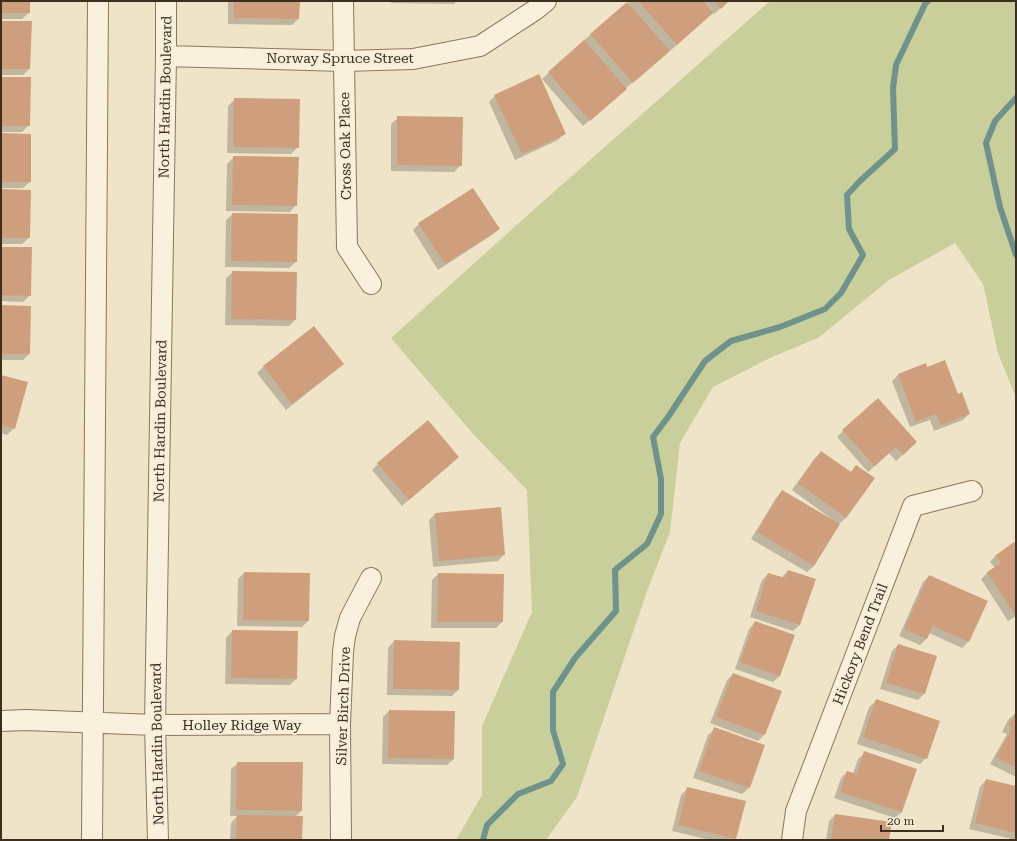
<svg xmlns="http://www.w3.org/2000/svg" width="1017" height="841" font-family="'Roboto Serif',serif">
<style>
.green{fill:#c9cf9b}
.shadow{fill:#0003}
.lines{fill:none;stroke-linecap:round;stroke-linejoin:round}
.stream{stroke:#6f938a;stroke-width:6}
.building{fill:#cf9f7d}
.minor-casing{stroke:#8d765c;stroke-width:22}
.minor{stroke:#faf1dc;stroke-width:20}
.labels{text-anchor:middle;stroke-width:4;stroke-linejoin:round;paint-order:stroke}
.street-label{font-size:14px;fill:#3d2e20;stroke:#f7eed8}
</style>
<rect width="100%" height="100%" fill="#f0e4c8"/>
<path class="green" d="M770,1H1016V398L998,353L983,284L955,243L889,280L818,338L772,357L713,387L680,443L670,532L646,594L577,797L546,840H456L482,795V726L532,612L527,490L474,435L391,338L530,213Z"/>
<path class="shadow" d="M1,1H29V13L22,19H1Z
M228,1H299L298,19L292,25L228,24Z
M391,1H457L454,4L391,3Z
M630,1H729L714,14L712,13L670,51L669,50L583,126L542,79L591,34Z
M1,22L29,69L23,75H1Z
M1,78L29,125L22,132H1Z
M495,96L565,133L558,140L515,160L489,102Z
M235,99L298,147L291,154L227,153L228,106Z
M398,118L461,165L454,172L391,171V124Z
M1,134L30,182L23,188H1Z
M234,157L296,205L290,212L226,211L227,164Z
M1,190L29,238L22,244H1Z
M233,214L296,262L289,268L225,267L226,220Z
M419,224L499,229L492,235L438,270L413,230Z
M1,248L30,295L23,302L1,301Z
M233,272L295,320L289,326L225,325L226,278Z
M1,306L29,354L23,360H1Z
M314,327L343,364L336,370L286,410L257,373L263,367Z
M927,368L957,395L969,414L963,420L934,431L930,420L910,427L892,381L899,374Z
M1,376L14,428L7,435L1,433Z
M843,431L910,448L896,461L889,453L868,472L837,437Z
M821,452L850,473L856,466L874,479L846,518L839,524L814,566L807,572L751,539L776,498L782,491L832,521L833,520L792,490L814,459Z
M452,463L402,506L372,470L378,464Z
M435,514L504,555L498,561L433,567L429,520Z
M1016,546V616L1008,621L981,579L987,573L995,568L990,562L996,555Z
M788,571L800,625L793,631L750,617L762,580L768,574L782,577Z
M244,573L308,621L302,627L237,626L238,579Z
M438,574L502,622L496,628H431L432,580Z
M929,576L968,642L962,648L929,633L926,639L920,645L899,636L923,582Z
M755,622L780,676L773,682L735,669L749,629Z
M232,631L296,679L290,685L225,684L226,638Z
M394,641L458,690L452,696L387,695L388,648Z
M898,645L936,656L924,694L918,700L880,689L892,651Z
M733,674L781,692L764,735L758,741L710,723L727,680Z
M876,701L926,758L920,764L857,744L869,707Z
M389,711L454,759L447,765L382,764L383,717Z
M1015,714L1016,715V777L990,764L1007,734L1002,732L1008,720Z
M715,729L763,745L749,788L742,794L693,778L708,735Z
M865,753L902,812L895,818L834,798L841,778L847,772L853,774L858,759Z
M238,763L301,811L295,817L301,840H230L231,823L237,816H230L231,769Z
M986,780L1016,787V840L969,829L980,787Z
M688,788L735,838L734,840H710L672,831L681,795Z
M835,815L888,840H826L829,821Z"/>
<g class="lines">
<path class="stream" d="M1016,98L995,121L986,143L1000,207L1016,255
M483,840L487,825L518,794L551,781L563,764L553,730V692L575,658L616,611L615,570L647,544L661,514V479L653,437L668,417L705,361L731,341L780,327L825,309L841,293L863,255L849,229L847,195L860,181L895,149L893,88L896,65L925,4L928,1"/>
</g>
<path class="building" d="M1,1H30V13H1Z
M234,1H300L299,19L234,18Z
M638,1H703L713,13L677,45Z
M714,1H729L721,9Z
M627,2L670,51L633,83L590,34Z
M1,21H32L30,69H1Z
M584,40L627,89L590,121L548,72Z
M539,74L566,134L522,154L494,95Z
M1,77H31L30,126H1Z
M234,98L300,99L299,148L233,147Z
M397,116L463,117L462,166L397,165Z
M1,133L31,134V182H1Z
M233,156L299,157L297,206L232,205Z
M473,188L500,229L445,264L418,223Z
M1,189L31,190L30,238H1Z
M232,213L298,214L297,262L231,261Z
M1,247H32L31,296L1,295Z
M232,271L297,272L296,320L231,319Z
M1,305L31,306L30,354H1Z
M314,326L344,364L292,404L263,366Z
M945,360L958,394L962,392L970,414L941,425L936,414L916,422L898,374L926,363L927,367Z
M1,375L28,382L15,429L1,425Z
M878,398L917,442L903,455L896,447L875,466L842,430Z
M428,420L459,457L409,500L377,463Z
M821,451L851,472L856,465L875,478L846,518L798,483Z
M782,490L840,524L814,566L757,532Z
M501,507L505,555L439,561L435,513Z
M1014,542L1016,545V615H1015L987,572L1001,563L996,555Z
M788,570L816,579L800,625L756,611L768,573L785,578Z
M244,572L310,573L309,621L243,620Z
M438,573L504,574L503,622H437Z
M929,575L988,601L969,642L933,626L927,639L904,629Z
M755,621L795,635L780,676L740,662Z
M232,630L298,631L297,679L231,678Z
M394,640L460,642L459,690L393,689Z
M898,644L937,656L925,694L886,683Z
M733,673L782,691L765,735L716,717Z
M876,699L940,721L927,759L863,737Z
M389,710L455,711L454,759L388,758Z
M1015,713L1016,714V768L996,757L1012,728L1008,725Z
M714,727L765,745L750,788L699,771Z
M864,751L917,769L902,812L840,792L847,771L857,774Z
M237,762H303L302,811L236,810Z
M986,779L1016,786V833L975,823Z
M687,787L746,801L736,839L678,825Z
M835,814L892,822L889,840H831Z
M237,815L303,816L302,840H236Z"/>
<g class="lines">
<g class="minor-casing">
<path id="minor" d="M343,1L347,247L371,284
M166,56L344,61L413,59L480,46L535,10L546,1
M1,721L26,720L155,725L340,724
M92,840L98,1
M158,840L155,725L166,56V1
M341,840L340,724L343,652L345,636L350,618L371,578
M792,840L796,811L913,506L972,491"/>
</g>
<use href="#minor" class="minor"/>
</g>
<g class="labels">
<g class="street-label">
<text x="340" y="63">Norway Spruce Street</text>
<text transform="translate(165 97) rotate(-89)" y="5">North Hardin Boulevard</text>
<text transform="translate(345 146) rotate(-91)" y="5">Cross Oak Place</text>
<text transform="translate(160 421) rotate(-89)" y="5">North Hardin Boulevard</text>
<text transform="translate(860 644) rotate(-69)" y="5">Hickory Bend Trail</text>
<text transform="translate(343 706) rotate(-88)" y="5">Silver Birch Drive</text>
<text x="242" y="730">Holley Ridge Way</text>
<text transform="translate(157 744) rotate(-91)" y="5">North Hardin Boulevard</text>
</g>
</g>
<rect width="1017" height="841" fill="none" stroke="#3d2e20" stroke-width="4"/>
<path d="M881 825v6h62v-6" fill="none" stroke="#3d2e20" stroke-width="2"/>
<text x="887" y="825" font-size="12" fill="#3d2e20" stroke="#f7eed8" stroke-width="3" paint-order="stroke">20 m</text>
</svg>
